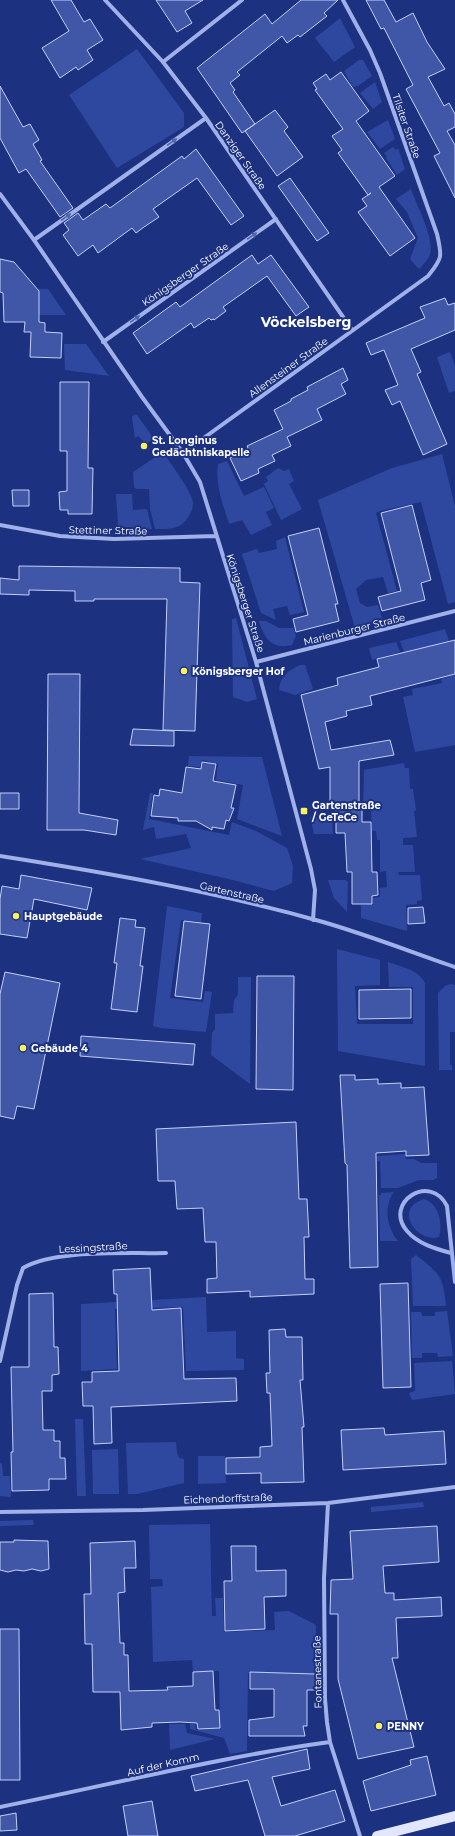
<svg xmlns="http://www.w3.org/2000/svg" width="455" height="1836" font-family="Montserrat,sans-serif">
<style>
.green{fill:#2f489f}
.building{fill:#4057a8;stroke:#c4cff7}
.lines{fill:none;stroke-linecap:round;stroke-linejoin:round}
.street{stroke:#a0b0e9;stroke-width:4}
.primary{stroke:#e3e7fe;stroke-width:10}
.oneway{fill:#5164aa}
.poi-dot{fill:#faf15d;stroke:#1c3180;stroke-width:1.5}
.labels{text-anchor:middle;stroke-width:4;stroke-linejoin:round;paint-order:stroke}
.street-label{font-size:10px;fill:#fff;stroke:#1c3180}
.poi-label{font-size:10px;font-weight:bold;fill:#fff;stroke:#1c3180;text-anchor:start}
.district-label{font-size:14px;font-weight:bold;fill:#fff;stroke:#1c3180}
</style>
<rect width="100%" height="100%" fill="#1c3180"/>
<path class="green" d="M340,18L355,47L334,62L315,38Z
M137,49L184,113V127L117,168L69,95Z
M359,60H363L372,76L358,86L353,87L344,71Z
M375,82L382,102L373,109L360,93Z
M388,120L395,139L380,149L367,132Z
M393,147L396,150L398,148L405,169L397,175L386,158L387,157L384,153Z
M411,189C416,204 435,239 430,254C428,260 423,265 419,269L410,259L418,238L407,212L396,199Z
M38,289H48L66,315H39V293H38Z
M64,344H86L109,376L65,370Z
M450,352L455,366V391L449,393L437,357Z
M134,415H137L154,439L146,444L138,436L135,438L132,417Z
M163,452C170,463 192,491 193,503C193,508 191,513 188,517C181,530 168,529 155,529L150,509L149,489H136L134,487L133,472Z
M442,454L455,506V602L448,604L421,502L380,511L376,513L397,591L388,593L383,577L366,580L356,589L360,603L367,607L378,605L383,621L355,628L318,500L392,468Z
M227,461L244,496L264,487L274,508L266,512L272,525L251,535L242,520L229,524C223,504 215,485 218,464Z
M278,468L284,471L289,469L294,481L289,484L302,509L281,520L264,484L268,481L266,477Z
M116,494H132L133,510L147,509L152,529L122,530L118,525Z
M285,537L304,612L290,615L287,606L273,609L276,620L261,613L242,554L257,549L259,553L277,549L276,541Z
M236,618L257,699L247,702L233,697L232,619Z
M259,621H266L279,628H293L296,636L292,645C272,650 264,638 259,621Z
M445,629L449,641L404,652L400,641Z
M396,642L400,652L372,660L369,648Z
M300,665H305L313,689L295,695L279,690C280,676 288,671 300,665Z
M455,675V745L415,752L403,697L413,695L412,689L442,683L441,679Z
M189,756L262,757L282,836L237,819L243,785L216,780L218,764L202,760L200,767L188,766Z
M404,763L405,768H409L410,789H413L416,810L414,811L417,837L403,838V845H413L415,872H398L399,875H420L422,900L417,901V904L406,905L407,931L361,918V905L373,904V898L380,897V888L387,887L386,871L380,872V840H377L376,831H372L371,810L363,809L364,770Z
M150,793H153L149,819L229,835L232,822L256,831L287,848L293,866L292,883L274,891L233,880L140,859L191,848L186,834L156,839L154,827L143,830Z
M310,817H332L333,834H314Z
M328,880H345L348,882L347,912L334,898Z
M167,906L202,913L201,922L181,920L170,998L203,1002L205,991L212,992L206,1032L161,1028L153,1026Z
M337,949L380,960V985L355,986L357,1024H413V987H389L388,962C401,967 418,969 425,983V1066L338,1051Z
M238,977H251L250,1084L211,1055L212,1033L215,1029V1014L233,1013L234,1000L238,995Z
M450,984L455,985V1032H450V1065H452V1070H439L438,993L445,986Z
M405,1154L406,1159H414L421,1163H437V1178L433,1180H419L398,1188H381L380,1161H377V1156Z
M394,1192C383,1207 387,1228 398,1241H380L379,1195H381V1193Z
M424,1199C439,1204 443,1223 439,1237C418,1244 392,1209 424,1199Z
M416,1255C440,1274 443,1276 446,1306H413L411,1259Z
M206,1297L207,1332L236,1331V1358L244,1359V1370L186,1371L183,1307L115,1309L117,1369L81,1371V1304Z
M447,1311L453,1356L438,1357L437,1353H422V1358H412L411,1312H421L422,1316H435V1312Z
M452,1361L455,1394L412,1400L409,1393L415,1391L414,1363Z
M75,1419H83L86,1496H77Z
M176,1442L177,1453L179,1458L184,1459V1483L137,1494H128L126,1443Z
M118,1449L119,1494H93L92,1450Z
M198,1456H225L226,1483L198,1484Z
M0,1463L2,1464L3,1476H10L11,1497L0,1496Z
M423,1502L424,1507L371,1512V1507Z
M33,1520L34,1525L0,1526V1521Z
M210,1524L212,1616H216L215,1598H223L224,1632L275,1630L274,1612L289,1611L316,1625L315,1674L248,1673L247,1751L230,1754L224,1738L190,1729V1724H195L196,1730L220,1728L219,1671L193,1672L192,1660L153,1662L151,1587L163,1586L162,1579H150L149,1525Z
M169,1724H185L187,1733L215,1739L170,1750Z"/>
<path class="building" d="M51,0H71L84,22L90,19L103,40L87,50L93,60L78,70L76,67L60,78L42,48L69,31Z
M156,0H203L185,11L192,23L177,32Z
M301,0H338L324,13L327,16L300,37L298,35L287,43L282,36L237,72L240,75L230,83L235,90L233,92L255,124L242,133L197,68L265,14L272,24Z
M366,0H384L396,22L413,13L427,42L445,69L428,77L444,106L449,103L455,114V127L447,131L455,145V198L434,156L440,153L406,89L413,85L384,28L381,29Z
M341,72L369,111L356,121L395,176L379,187L415,238L390,256L358,212L367,206L362,199L371,193L368,195L338,153L342,150L332,136L343,129L315,90L317,89L313,83L326,74L330,80Z
M0,86L23,127L30,124L39,140L33,144L42,160L40,161L73,208L60,217L26,169L19,173L0,138Z
M275,110L288,127L284,131L303,157L277,176L245,131Z
M196,149L244,216L231,225L197,178L153,209L159,217L144,227L136,233L132,228L98,253L93,245L78,256L63,235L69,230L64,223L78,213L83,220L106,204L110,208L182,156L184,159Z
M290,178L329,233L317,241L278,186Z
M252,255L258,264L271,255L309,307L296,316L267,276L223,307L226,311L214,320V319L211,320L209,318L194,328L191,323L147,354L133,333L176,302L180,307Z
M0,259L14,262L39,291V322L45,323V332L62,333L61,358L30,357L31,332H24L25,322H4L3,293L0,292Z
M445,298L448,305L455,303V330L411,349L421,372L417,374L447,444L423,455L400,401L392,405L385,390L398,385L384,350L371,355L366,343L425,318L420,307Z
M343,368L348,380L341,384L346,394L317,409L322,420L287,437L291,446L272,455L275,461L258,469L259,473L241,481L230,458L248,448L247,446L283,429L274,410L291,401V399L308,390L307,387Z
M60,382H89L88,468H93L92,514H68V510H60L59,492L67,491V451H60Z
M12,490H29V506H13Z
M412,505L431,580L421,583L425,600L382,611L378,597L401,591L381,513Z
M319,528L338,604H335L339,621L296,632L293,619L308,615L288,536Z
M19,566L180,568V582L200,583L195,731L163,730L167,599H94V601H75V591L29,590V595L0,594V578L19,580Z
M455,640V674L370,696L372,705L346,711L347,716L325,722L331,750L390,740L394,755L359,761V809H362V822H371L372,872H377L378,895L372,896V904H352V872H347L345,833H336V809H330V767L319,769L301,695L338,685L337,678L379,667L377,659Z
M48,674H80L79,813L118,820L116,835L84,830H47Z
M133,729L174,731V746L130,745Z
M202,762L216,764L213,781L236,785L231,808H234L229,821L226,820L224,829L212,827V830L196,821H178V818L151,816L154,795L159,796L160,789L182,793L186,767L201,769Z
M0,793H19V809H0Z
M21,875L92,888L87,910L34,899L27,938L0,934V899L2,886L19,889Z
M423,907L425,923L408,924V908Z
M120,918L136,920L135,927L145,928L140,966H143L137,1012L111,1009L117,963H114Z
M184,921L210,924L201,999L175,996Z
M5,972L60,983L34,1109L17,1106L14,1119L0,1116V994Z
M257,976H294L293,1090L256,1089Z
M411,989V1018L359,1019V990Z
M81,1036L195,1044L193,1065L80,1056Z
M340,1075H355V1080L378,1079V1084L401,1083V1088L424,1087L429,1155L406,1156V1151L376,1153L378,1267L350,1268L347,1165L345,1163Z
M296,1122L299,1199H307L309,1237H304L305,1279H314V1294L250,1297V1291L207,1293V1279L217,1278L216,1242H205L203,1208L177,1209L175,1181H158L156,1129Z
M150,1268L152,1310L181,1308L184,1379L236,1378L237,1401L111,1407L112,1443L94,1444L93,1406H83L82,1382H92V1372L119,1371L117,1294H114L113,1270Z
M408,1283L411,1387L383,1388L380,1284Z
M53,1293L54,1347H58L59,1374L52,1375V1391H42L43,1430H54V1441H60V1458H65L66,1479H49V1490L12,1491L11,1452H13L11,1367H29V1294Z
M285,1329L286,1337H302L303,1380H300L304,1427H302L304,1482L261,1483V1473L226,1474V1458L260,1457V1447L272,1446L270,1393H267L266,1373H270L269,1330Z
M384,1428L385,1435L444,1431L446,1464L343,1470L341,1430Z
M437,1526L439,1562L383,1566L385,1593H394V1600L441,1597L442,1616L396,1618L398,1658H392L414,1747L358,1759L338,1679V1614H330L331,1580L353,1579L350,1531Z
M14,1540L48,1541L49,1569L41,1571L32,1569L24,1571L16,1570L8,1572L0,1570V1542H14Z
M135,1541L136,1568H124L125,1592L118,1593L120,1643H124V1655H128L129,1691L168,1690L167,1687L193,1686V1672L213,1671L215,1710H219L220,1728L198,1729L197,1723L180,1722L152,1723V1727L121,1730L120,1692H93L92,1644H85L84,1594H91L90,1543Z
M231,1546H256V1571L286,1570V1596L264,1597L265,1629L225,1631L224,1581H232Z
M0,1629H19L20,1780H0Z
M250,1672L315,1674V1690H307V1726H303L305,1736H249V1720L274,1717V1689H250Z
M307,1749L310,1769L272,1777L281,1806L335,1790L345,1821L295,1836H265L248,1780L195,1791L191,1776Z
M427,1756L436,1795L371,1811L363,1781L411,1765L410,1760Z
M152,1801L158,1836H128L123,1806Z
M16,1813L17,1830L0,1831V1816Z"/>
<g class="lines">
<path class="street" d="M105,0L163,62L206,118L352,330
M163,62L242,0
M0,194L34,240L142,397L183,453L200,482L256,662L311,869L315,890L313,920
M34,240L206,118
M103,342L276,219
M183,453L428,276C443,258 442,256 437,234L380,73L370,50L343,0
M0,525L60,536L114,539L216,536
M256,662L455,611
M0,856C108,873 217,892 323,922C368,935 411,952 455,967
M451,1253C436,1249 418,1244 407,1231C383,1203 430,1172 447,1206L455,1282
M0,1361L17,1285L23,1268C56,1249 127,1254 166,1253
M328,1503L324,1578L325,1699L327,1722L330,1742L360,1836
M0,1512L143,1510L328,1503L455,1487
M0,1807C110,1785 219,1757 330,1742"/>
<path class="primary" d="M377,1836L455,1816"/>
</g>
<defs><path id="oneway-solid" d="M-6-.8H1V-3.2L6.5 0L1 3.2V.8H-6Z"/></defs>
<g class="oneway">
<use href="#oneway-solid" transform="translate(172 142) rotate(-35)"/>
<use href="#oneway-solid" transform="translate(66 217) rotate(-35)"/>
<use href="#oneway-solid" transform="translate(252 236) rotate(-35)"/>
<use href="#oneway-solid" transform="translate(135 319) rotate(-35)"/>
</g>
<g class="poi-dot">
<circle cx="144" cy="446" r="4"/>
<circle cx="184" cy="671" r="4"/>
<rect x="300" y="807" width="8" height="8" rx="2"/>
<circle cx="16" cy="916" r="4"/>
<circle cx="23" cy="1048" r="4"/>
<circle cx="379" cy="1726" r="4"/>
</g>
<g class="labels">
<g class="street-label">
<text transform="translate(407 126) rotate(71)" y="4">Tilsiter Straße</text>
<text transform="translate(241 155) rotate(55)" y="4">Danziger Straße</text>
<text transform="translate(185 274) rotate(-35)" y="4">Königsberger Straße</text>
<text transform="translate(288 367) rotate(-36)" y="4">Allensteiner Straße</text>
<text transform="translate(108 530) rotate(1)" y="4">Stettiner Straße</text>
<text transform="translate(246 603) rotate(72)" y="4">Königsberger Straße</text>
<text transform="translate(354 629) rotate(-14)" y="4">Marienburger Straße</text>
<text transform="translate(232 892) rotate(13)" y="4">Gartenstraße</text>
<text transform="translate(93 1247) rotate(-3)" y="4">Lessingstraße</text>
<text transform="translate(228 1498) rotate(-2)" y="4">Eichendorffstraße</text>
<text transform="translate(317 1672) rotate(-91)" y="4">Fontanestraße</text>
<text transform="translate(163 1764) rotate(-13)" y="4">Auf der Komm</text>
</g>
<g class="poi-label">
<text x="152" y="444">St. Longinus<tspan x="152" dy="12">Gedächtniskapelle</tspan></text>
<text x="192" y="675">Königsberger Hof</text>
<text x="312" y="809">Gartenstraße<tspan x="312" dy="12">/ GeTeCe</tspan></text>
<text x="24" y="920">Hauptgebäude</text>
<text x="31" y="1052">Gebäude 4</text>
<text x="387" y="1730">PENNY</text>
</g>
<g class="district-label">
<text x="306" y="327">Vöckelsberg</text>
</g>
</g>
</svg>
